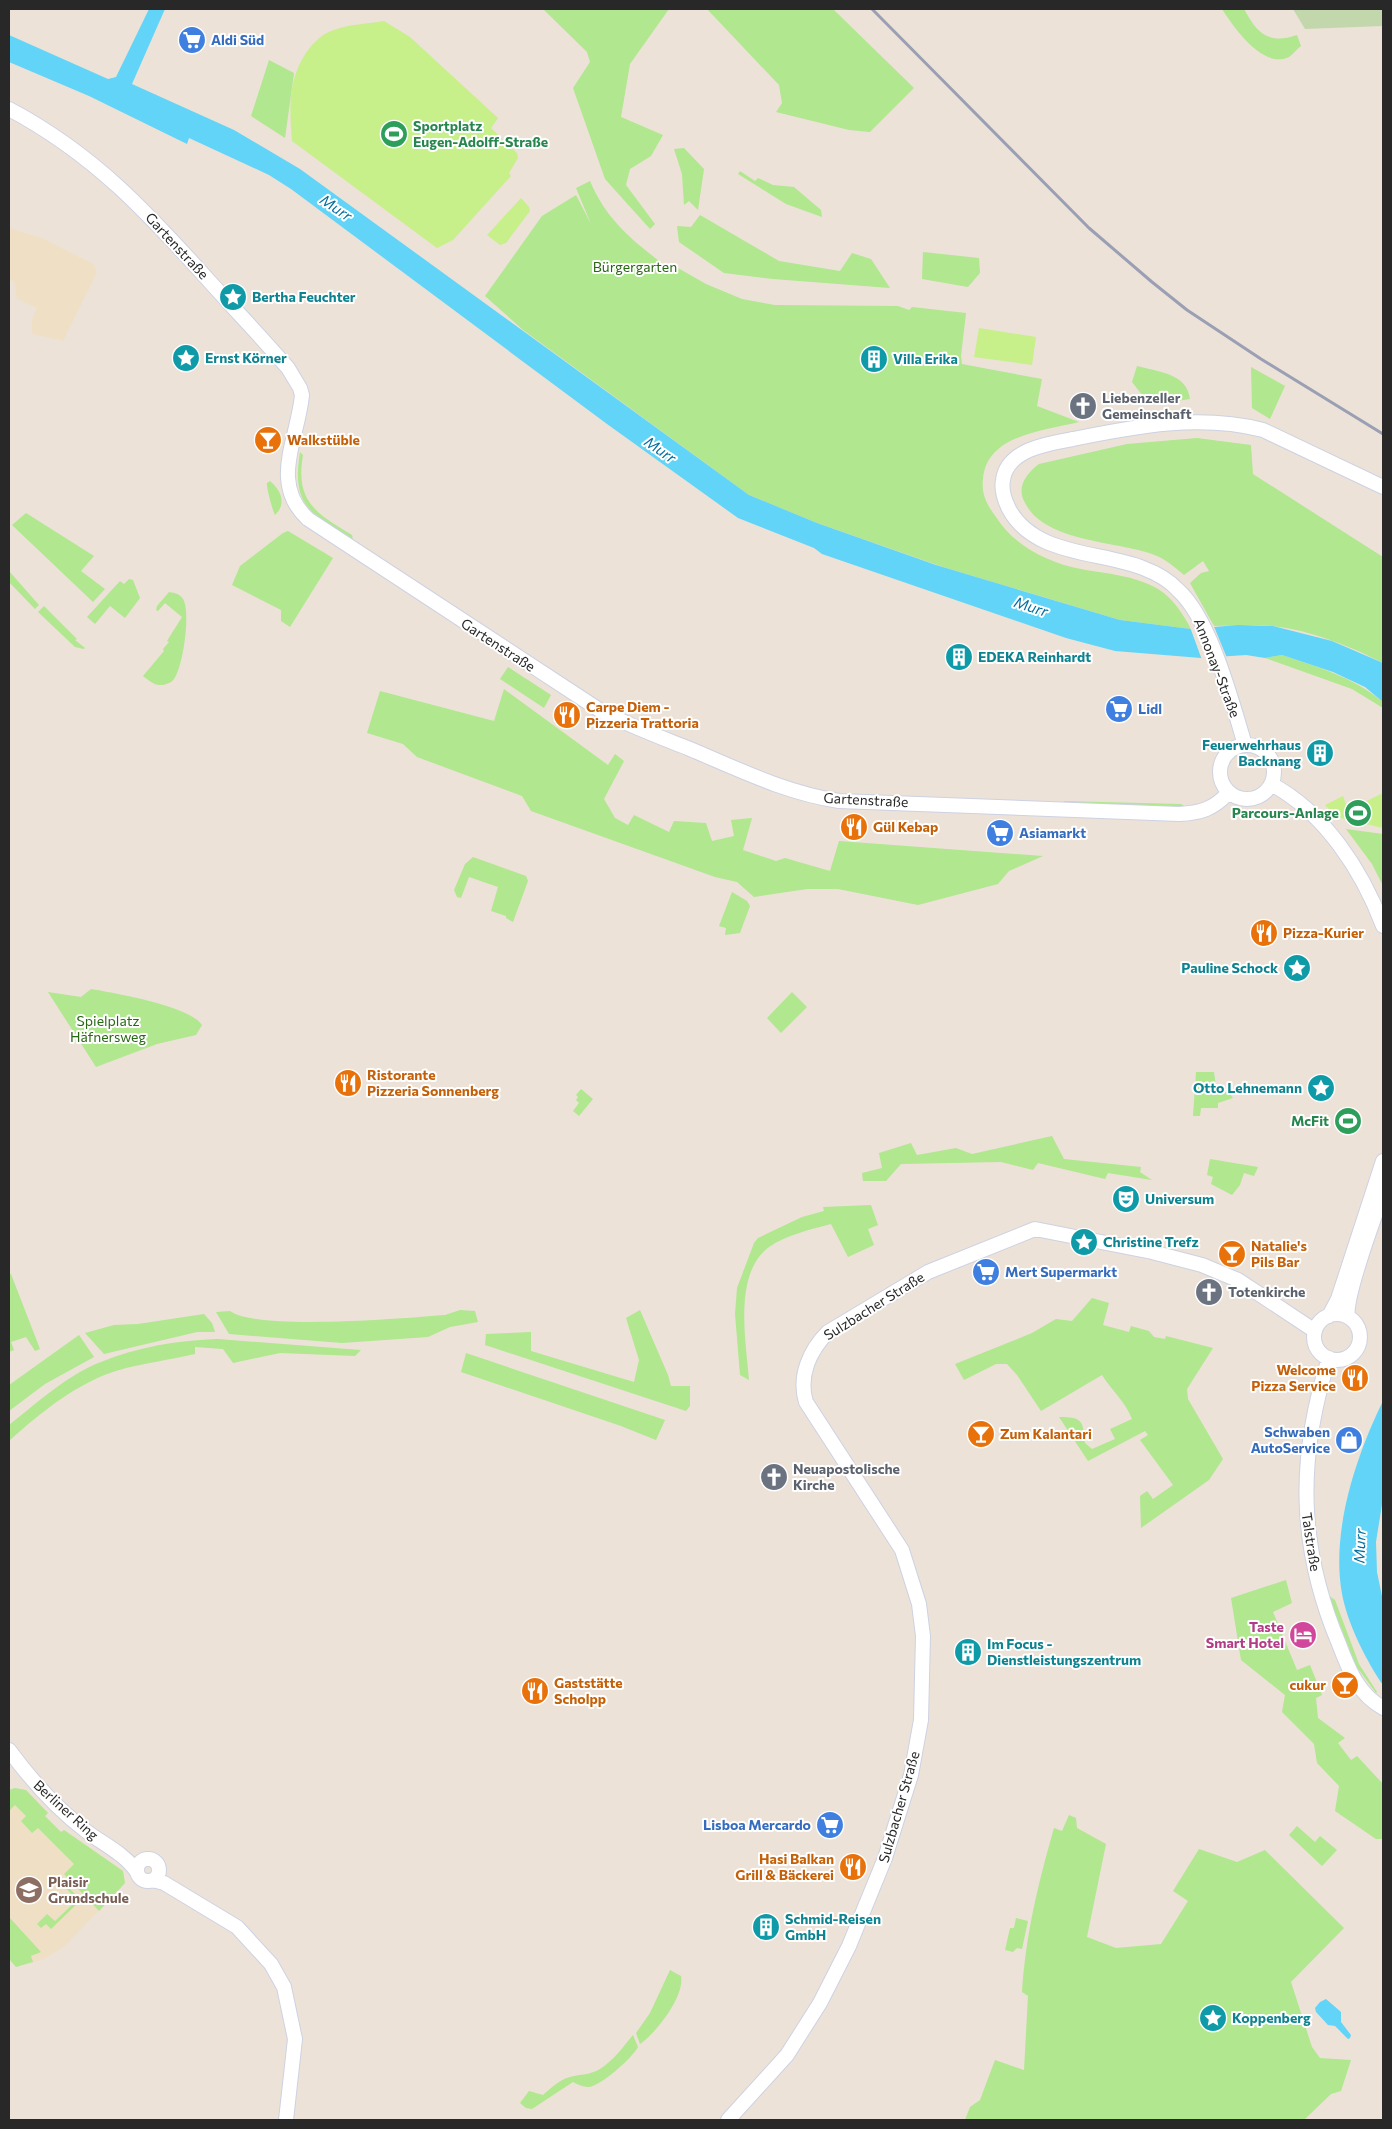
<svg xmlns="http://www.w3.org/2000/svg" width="1392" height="2129" font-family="Commissioner,sans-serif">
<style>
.education{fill:#efe0c5}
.green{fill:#b0e78f}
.cemetery{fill:#c3d7ad}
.pitch{fill:#c7ef8a}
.water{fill:#61d4f7}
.pier{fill:#ece2d8}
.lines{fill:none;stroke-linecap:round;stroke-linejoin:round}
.minor-casing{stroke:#cdd2e2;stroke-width:16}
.minor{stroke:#fff;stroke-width:14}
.rail{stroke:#9a9fb4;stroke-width:3}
.labels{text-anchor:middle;stroke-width:4;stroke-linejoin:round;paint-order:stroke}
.shop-label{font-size:14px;font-weight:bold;fill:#366cbe;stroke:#fff;text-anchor:start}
.leisure-label{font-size:14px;font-weight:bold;fill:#27864d;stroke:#fff;text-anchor:end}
.street-label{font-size:14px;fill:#282828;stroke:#fff}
.park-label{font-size:14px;fill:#286814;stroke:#fff}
.culture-label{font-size:14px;font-weight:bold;fill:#0d838f;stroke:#fff;text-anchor:start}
.worship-label{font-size:14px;font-weight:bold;fill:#5b616d;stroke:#fff;text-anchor:start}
.food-label{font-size:14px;font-weight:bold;fill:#c56008;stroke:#fff;text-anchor:start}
.hotel-label{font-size:14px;font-weight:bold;fill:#b23c85;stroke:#fff;text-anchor:end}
.education-label{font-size:14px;font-weight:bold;fill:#785e54;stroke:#fff;text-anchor:start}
.water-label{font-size:15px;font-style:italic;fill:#046f9f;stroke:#fff}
</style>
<rect width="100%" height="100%" fill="#ece2d8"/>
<path class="education" d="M9,228L42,238L93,264L97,272L63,341L32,334V320L37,308L17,299L14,281L9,280Z
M33,1797L48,1813L45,1816L61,1832L64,1830L123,1871L125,1883L65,1946L44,1959L22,1965L9,1952V1804Z"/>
<path class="green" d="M543,9H669L630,64L621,117L663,135L651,156L630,169L626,185L655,224L650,229L605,179L573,88L590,62L587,52Z
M707,9H833L914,88L870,132L849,130L776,112L782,103L779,85Z
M1222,9H1244C1257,33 1268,45 1297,35L1301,46C1297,49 1293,54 1289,57C1263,70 1233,26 1222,9Z
M269,60L294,73L285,138L251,116Z
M684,148L704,169L698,210L689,201L684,205L682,174L674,149Z
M740,171L755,181L758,178L773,185L794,187L821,210L822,217L786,204L738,174Z
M590,181C607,221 633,241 667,267L671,264L706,284L742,299L775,305L898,306L909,310L912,307L966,313L961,356L962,364L1042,379L1037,406L1079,422C1044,431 987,434 983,479C981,494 987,505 996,517C1014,546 1049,563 1081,569C1107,574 1134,575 1158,589C1173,598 1183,614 1191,629L1120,620L943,567L817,523L749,495L523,330L485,296L542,216L576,195L591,224L576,188Z
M700,215L779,261L840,271L852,253L871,259L890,288L773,279L724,273L679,242L677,226L691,227Z
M923,252L979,258L980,273L968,287L922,279Z
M1137,366C1158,372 1187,373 1190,399L1150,405L1132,382Z
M1251,367L1285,386L1270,419L1252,408Z
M1197,438L1251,445L1253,474L1383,557V663C1350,646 1310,630 1272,626C1253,624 1233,626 1214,626L1190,583L1201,573L1209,571L1203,561L1184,575C1175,567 1164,558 1152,554C1115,541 1045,542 1025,503C1016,487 1026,474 1039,464L1127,444Z
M300,452L303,455C295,502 316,513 352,535L353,539C311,514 291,506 300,452Z
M270,481C281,490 287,504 275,515C273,512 266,486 267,483Z
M26,513L94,556L81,571L105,589L93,602L12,525Z
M288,531L333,558L290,627L281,621V610L232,585L240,566L283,533Z
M9,571L39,605L35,609L9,582Z
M129,579L133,580L140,598L125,618L110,606L95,624L87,617L120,581L124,584Z
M169,592C175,593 180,594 183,599C191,612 183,667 174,679C171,683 165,685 160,685C154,685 148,680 143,676L164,651L163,649L169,642L167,641L182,617L165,603L158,611L156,610L157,606Z
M44,606L77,639L75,640L85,648L84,649L75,647L38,612Z
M1282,655C1318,667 1353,677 1383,702V708L1352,689L1265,658Z
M508,667L551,695L544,708L500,679Z
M504,689L608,765L615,754L624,761L604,799L615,818L628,825L634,815L669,832L674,821L706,823L712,841L734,836L731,820L752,818L743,850L776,861L785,858L830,871L839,841L1043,856L1009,871L998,884L918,905L838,889H807L754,897L737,882L715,877L531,811L522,796L417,757L403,744L367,733L380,691L494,721Z
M1063,801L1181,804L1186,807L1066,803Z
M1346,829L1383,834V886L1372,864Z
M473,857L526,876L528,881L513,922L506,918V916L491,911L498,887L469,877L461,898L457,897L454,890L465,864Z
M732,892L747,901L750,906L740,933L725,935L726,928L719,926Z
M91,989C114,993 190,1006 202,1025L196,1035L157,1044L96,1067L48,992L81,997Z
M792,992L807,1007L781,1033L767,1018Z
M1196,1072H1214L1217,1093L1228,1091L1233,1098L1218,1103V1108H1201L1200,1116H1193Z
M581,1089L593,1099L579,1116L573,1111L579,1103L576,1100L578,1097L576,1095Z
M1052,1136L1064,1159L1141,1167L1140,1172L1152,1180L1108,1173L1105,1179L1038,1163L1033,1170L1001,1162L901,1164L886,1181H863L862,1173L882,1168L879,1153L911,1143L917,1155L956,1148L972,1154Z
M1210,1159L1258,1167L1254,1176L1244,1173L1240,1185L1232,1195L1211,1184L1213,1177L1207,1175Z
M871,1205L878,1225L868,1229L874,1245L848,1257L831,1224C812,1229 786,1235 769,1247C733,1273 746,1342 749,1380L740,1375L735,1314L737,1288L754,1243L758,1238L802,1217L824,1211L823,1207Z
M9,1274H11L40,1349L35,1351L26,1337L11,1342L14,1350L9,1352Z
M1092,1298L1109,1303L1103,1325L1129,1332L1131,1326L1149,1331L1154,1337L1165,1339L1166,1336L1213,1348L1187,1389L1188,1399L1223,1459L1209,1480L1141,1528L1140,1496L1147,1491L1153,1499L1173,1485L1140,1440L1148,1435L1145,1431L1088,1461L1059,1417C1083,1417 1083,1421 1085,1443L1092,1449L1115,1439L1110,1429L1132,1419C1125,1401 1112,1391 1102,1375L1041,1411L1017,1375L1007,1364H996L964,1380L955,1364L1032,1333L1056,1319L1072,1321Z
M460,1310L475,1311L478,1322L450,1327L428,1337L342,1343L229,1334L216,1312L230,1311C256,1331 407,1318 445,1315Z
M640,1310L668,1375L671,1386H690V1406L686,1411L485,1345L486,1334L531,1332V1351L634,1382L639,1360L626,1318Z
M204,1314L212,1323L215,1332H197L104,1354L85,1333L114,1325L138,1324Z
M79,1335L94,1357L45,1384L9,1411V1385Z
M218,1339L361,1350L355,1356L280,1353L233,1363L223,1349L195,1347V1354C170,1360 143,1363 119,1370C78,1382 40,1413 9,1441V1425C37,1403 67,1375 101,1362C137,1347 179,1340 218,1339Z
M466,1353L665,1420L656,1440L621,1426L461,1372Z
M1286,1580L1292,1603L1273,1612L1297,1670L1310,1665L1322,1695L1316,1698L1318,1718L1345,1738L1338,1743L1351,1760L1357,1756L1383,1784V1839H1376L1335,1811L1339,1786L1317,1763L1314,1744L1282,1712L1285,1695L1241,1660L1231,1598Z
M1328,1595L1335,1600L1359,1664L1377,1692L1376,1693L1356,1666Z
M15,1788L26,1790L48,1813L45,1816L61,1832L64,1830L123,1871L125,1883L99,1911L64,1874L74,1864L38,1828L32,1833L21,1821L26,1816L15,1805L9,1811V1790Z
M1069,1815L1076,1818L1077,1828L1106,1844L1087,1937L1116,1948L1161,1944L1188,1901L1173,1891L1199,1849L1237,1862L1265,1850L1344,1928L1291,1982L1312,2047L1320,2058L1351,2060L1341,2091L1331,2094L1304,2120H965L970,2107L980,2100L995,2060L1024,2070L1028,1996L1022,1992C1026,1933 1038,1884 1054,1828L1062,1831Z
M1297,1826L1315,1842L1320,1836L1337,1850L1322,1866L1289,1835Z
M60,1879L81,1900L51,1929L46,1924L41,1928L37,1924L47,1914L55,1921L77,1900L58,1880Z
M9,1917L41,1952L31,1956L33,1962L16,1967L9,1959Z
M1016,1918L1028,1921L1022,1949L1017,1948L1013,1952L1005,1950L1010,1928H1014Z
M670,1970L681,1976C685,1996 656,2033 640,2044L636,2033L650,2013Z
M633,2035L638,2047C632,2058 600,2087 588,2087C583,2087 577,2084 573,2082L532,2109L526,2108L520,2103L529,2091L543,2095C551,2088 559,2080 570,2077C581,2074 590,2075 600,2069C614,2060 623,2047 633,2035Z"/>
<path class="cemetery" d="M1293,9H1383V26L1305,29Z"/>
<path class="pitch" d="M384,21L410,37L498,118L491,128L517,153L518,158L509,173L511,176L453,240L437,248L292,141C289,105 288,74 312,45C319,38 324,33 334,30C349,24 368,24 384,21Z
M521,198L529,207L530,211L506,243L500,245L487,235Z
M979,328L1036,337L1032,365L974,357Z
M1383,793V828L1336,817L1325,805L1343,796L1348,810Z"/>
<path class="water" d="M149,9H165L132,84L234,130L300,169L749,495L817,523L936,565L1120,620L1191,629L1238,625L1273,626L1332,641L1383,663V702L1365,687L1333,672L1282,655L1265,658L1246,655L1201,658L1115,651L1066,638L822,554L814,548L738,518L607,424L291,189L269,175L189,138L187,144L89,96L9,62V35L108,79L116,77Z
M1383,1401V1498L1376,1542L1377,1572L1383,1601V1685C1369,1665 1353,1634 1346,1610C1326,1545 1354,1460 1383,1401Z
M1326,1999L1341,2012V2022L1351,2035L1350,2038L1348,2039L1335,2026L1328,2025L1316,2012L1315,2008L1320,2002Z"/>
<path class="pier" d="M1213,624L1227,658L1202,660L1190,627Z"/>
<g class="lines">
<g class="minor-casing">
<path id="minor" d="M9,109C94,154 148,213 211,283C237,312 263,339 288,368L300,388L302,395C298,439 269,483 308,519L601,711C630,726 660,737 690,749C740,770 786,793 839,801L1179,814C1200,813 1214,809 1228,793
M1245,745C1232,702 1211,620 1178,590C1169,580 1156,573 1143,568C1100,551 1034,556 1009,509C1004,499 1001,490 1003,480C1007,449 1050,443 1073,439C1137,426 1199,414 1263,430L1383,487
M1220 772a27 27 0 1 1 54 0a27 27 0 1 1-54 0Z
M1271,784C1324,812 1362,870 1383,926
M1314 1337a23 23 0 1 1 46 0a23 23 0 1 1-46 0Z
M1329,1316L1338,1299L1383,1161
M1348,1317C1344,1298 1375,1216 1383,1193
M1329,1358C1297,1458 1298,1547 1339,1644C1349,1670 1358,1694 1383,1708
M9,1750C31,1780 56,1808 86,1831C103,1844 125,1854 137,1872
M137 1870a11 11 0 1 1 22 0a11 11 0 1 1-22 0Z
M153,1880L164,1883L237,1927L271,1964L284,1987L295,2039L286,2120
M728,2120L787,2055L820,2003L849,1946L885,1858L911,1775L921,1720L923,1636L919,1604L902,1550L806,1402C798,1376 810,1350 828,1332L928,1272L1035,1229L1152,1252L1202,1265L1238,1280L1315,1331"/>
</g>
<use href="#minor" class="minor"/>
<path class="rail" d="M872,9L1089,228L1152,282L1187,310L1261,359L1383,434"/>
</g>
<defs>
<g id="supermarket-disc" transform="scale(1.4375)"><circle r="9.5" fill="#3f7fe0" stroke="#fff"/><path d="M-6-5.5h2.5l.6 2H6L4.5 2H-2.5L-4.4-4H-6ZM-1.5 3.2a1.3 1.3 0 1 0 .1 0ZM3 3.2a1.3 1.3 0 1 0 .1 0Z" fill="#fff"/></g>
<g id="stadium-disc" transform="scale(1.4375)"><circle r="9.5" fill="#2e9e5b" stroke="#fff"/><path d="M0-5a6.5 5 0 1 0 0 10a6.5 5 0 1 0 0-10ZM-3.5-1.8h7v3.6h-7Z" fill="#fff"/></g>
<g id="sight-disc" transform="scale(1.4375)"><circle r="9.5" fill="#0f9aa8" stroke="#fff"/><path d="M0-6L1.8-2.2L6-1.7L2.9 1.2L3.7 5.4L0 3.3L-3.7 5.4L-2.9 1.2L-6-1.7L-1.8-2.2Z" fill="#fff"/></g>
<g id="building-disc" transform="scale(1.4375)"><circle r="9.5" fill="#0f9aa8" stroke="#fff"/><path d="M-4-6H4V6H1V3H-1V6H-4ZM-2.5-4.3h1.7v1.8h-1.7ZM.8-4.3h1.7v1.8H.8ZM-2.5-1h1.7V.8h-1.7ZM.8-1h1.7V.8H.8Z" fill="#fff"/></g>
<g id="church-disc" transform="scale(1.4375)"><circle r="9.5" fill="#6b7280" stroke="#fff"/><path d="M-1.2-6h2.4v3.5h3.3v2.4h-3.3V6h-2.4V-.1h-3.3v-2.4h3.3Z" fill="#fff"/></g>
<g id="bar-disc" transform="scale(1.4375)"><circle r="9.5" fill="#e8710a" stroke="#fff"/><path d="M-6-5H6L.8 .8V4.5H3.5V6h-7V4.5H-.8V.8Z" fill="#fff"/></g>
<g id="restaurant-disc" transform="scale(1.4375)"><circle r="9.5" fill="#e8710a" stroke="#fff"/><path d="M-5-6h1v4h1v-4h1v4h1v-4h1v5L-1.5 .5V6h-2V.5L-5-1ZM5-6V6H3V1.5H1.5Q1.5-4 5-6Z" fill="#fff"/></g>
<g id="theatre-disc" transform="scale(1.4375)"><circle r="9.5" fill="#0f9aa8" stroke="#fff"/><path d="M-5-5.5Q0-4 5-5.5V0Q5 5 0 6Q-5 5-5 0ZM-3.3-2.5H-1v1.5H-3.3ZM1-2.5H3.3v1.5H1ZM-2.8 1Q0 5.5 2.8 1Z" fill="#fff"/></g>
<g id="shop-disc" transform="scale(1.4375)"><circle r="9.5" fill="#3f7fe0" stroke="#fff"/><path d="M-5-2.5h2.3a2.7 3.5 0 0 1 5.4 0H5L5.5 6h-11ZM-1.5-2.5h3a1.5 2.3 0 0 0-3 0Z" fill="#fff"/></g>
<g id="hotel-disc" transform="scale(1.4375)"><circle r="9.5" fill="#d1479c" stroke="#fff"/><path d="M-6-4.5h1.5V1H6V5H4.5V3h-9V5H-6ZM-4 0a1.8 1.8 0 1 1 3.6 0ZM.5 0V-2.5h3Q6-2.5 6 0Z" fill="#fff"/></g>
<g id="school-disc" transform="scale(1.4375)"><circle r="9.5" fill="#8d6e63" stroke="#fff"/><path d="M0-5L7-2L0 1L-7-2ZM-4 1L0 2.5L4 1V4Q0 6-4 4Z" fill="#fff"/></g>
</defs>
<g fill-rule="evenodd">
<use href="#supermarket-disc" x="192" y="40"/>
<use href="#stadium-disc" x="394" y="134"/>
<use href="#sight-disc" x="233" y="297"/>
<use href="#sight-disc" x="186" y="358"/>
<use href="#building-disc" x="874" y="359"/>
<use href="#church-disc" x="1083" y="406"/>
<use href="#bar-disc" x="268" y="440"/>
<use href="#building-disc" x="959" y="657"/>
<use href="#supermarket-disc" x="1119" y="709"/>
<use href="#restaurant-disc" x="567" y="715"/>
<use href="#building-disc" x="1320" y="753"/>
<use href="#stadium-disc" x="1358" y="813"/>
<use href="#restaurant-disc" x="854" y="827"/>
<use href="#supermarket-disc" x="1000" y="833"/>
<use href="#restaurant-disc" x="1264" y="933"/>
<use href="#sight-disc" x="1297" y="968"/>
<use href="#restaurant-disc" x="348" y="1083"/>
<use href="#sight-disc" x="1321" y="1088"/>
<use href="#stadium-disc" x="1348" y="1121"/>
<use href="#theatre-disc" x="1126" y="1199"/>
<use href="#sight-disc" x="1084" y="1242"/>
<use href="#bar-disc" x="1232" y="1254"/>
<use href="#supermarket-disc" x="986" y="1272"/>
<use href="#church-disc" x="1209" y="1292"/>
<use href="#restaurant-disc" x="1355" y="1378"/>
<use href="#bar-disc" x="981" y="1434"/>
<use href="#shop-disc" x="1349" y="1440"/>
<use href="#church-disc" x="774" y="1477"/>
<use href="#hotel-disc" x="1303" y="1635"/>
<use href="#building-disc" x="968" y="1652"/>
<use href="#bar-disc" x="1345" y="1685"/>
<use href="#restaurant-disc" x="535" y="1691"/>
<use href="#supermarket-disc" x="830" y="1825"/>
<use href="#restaurant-disc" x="853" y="1867"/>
<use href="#school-disc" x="29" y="1890"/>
<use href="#building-disc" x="766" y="1927"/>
<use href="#sight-disc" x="1213" y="2018"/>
</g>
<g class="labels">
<g class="shop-label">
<text x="211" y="45">Aldi Süd</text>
<text x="1138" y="714">Lidl</text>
<text x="1019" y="838">Asiamarkt</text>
<text x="1005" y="1277">Mert Supermarkt</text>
<text x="1330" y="1437" text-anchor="end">Schwaben<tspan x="1330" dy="16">AutoService</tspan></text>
<text x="811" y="1830" text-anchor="end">Lisboa Mercardo</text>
</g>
<g class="leisure-label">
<text x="413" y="131" text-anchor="start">Sportplatz<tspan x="413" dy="16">Eugen-Adolff-Straße</tspan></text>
<text x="1339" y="818">Parcours-Anlage</text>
<text x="1329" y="1126">McFit</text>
</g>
<g class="street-label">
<text transform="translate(177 246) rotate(47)" y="5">Gartenstraße</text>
<text transform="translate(498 645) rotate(33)" y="5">Gartenstraße</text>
<text transform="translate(1217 668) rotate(69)" y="5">Annonay-Straße</text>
<text transform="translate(866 800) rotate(3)" y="5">Gartenstraße</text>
<text transform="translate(874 1306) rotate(-32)" y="5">Sulzbacher Straße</text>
<text transform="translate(1311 1542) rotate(81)" y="5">Talstraße</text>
<text transform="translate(899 1807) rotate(-74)" y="5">Sulzbacher Straße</text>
<text transform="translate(66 1810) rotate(42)" y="5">Berliner Ring</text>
</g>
<g class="park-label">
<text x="635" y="272">Bürgergarten</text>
<text x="108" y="1026">Spielplatz<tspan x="108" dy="16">Häfnersweg</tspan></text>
</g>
<g class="culture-label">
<text x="252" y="302">Bertha Feuchter</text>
<text x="205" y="363">Ernst Körner</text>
<text x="893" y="364">Villa Erika</text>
<text x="978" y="662">EDEKA Reinhardt</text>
<text x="1301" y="750" text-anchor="end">Feuerwehrhaus<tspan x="1301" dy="16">Backnang</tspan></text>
<text x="1278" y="973" text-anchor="end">Pauline Schock</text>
<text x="1302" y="1093" text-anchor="end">Otto Lehnemann</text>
<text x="1145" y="1204">Universum</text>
<text x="1103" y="1247">Christine Trefz</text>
<text x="987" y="1649">Im Focus -<tspan x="987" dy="16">Dienstleistungszentrum</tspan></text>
<text x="785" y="1924">Schmid-Reisen<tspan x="785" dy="16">GmbH</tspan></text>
<text x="1232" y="2023">Koppenberg</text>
</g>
<g class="worship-label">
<text x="1102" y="403">Liebenzeller<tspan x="1102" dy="16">Gemeinschaft</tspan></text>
<text x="1228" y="1297">Totenkirche</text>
<text x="793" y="1474">Neuapostolische<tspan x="793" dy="16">Kirche</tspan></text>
</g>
<g class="food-label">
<text x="287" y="445">Walkstüble</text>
<text x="586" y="712">Carpe Diem -<tspan x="586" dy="16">Pizzeria Trattoria</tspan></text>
<text x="873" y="832">Gül Kebap</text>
<text x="1283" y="938">Pizza-Kurier</text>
<text x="367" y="1080">Ristorante<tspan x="367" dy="16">Pizzeria Sonnenberg</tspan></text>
<text x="1251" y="1251">Natalie's<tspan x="1251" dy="16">Pils Bar</tspan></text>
<text x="1336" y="1375" text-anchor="end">Welcome<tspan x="1336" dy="16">Pizza Service</tspan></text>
<text x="1000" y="1439">Zum Kalantari</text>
<text x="554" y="1688">Gaststätte<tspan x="554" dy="16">Scholpp</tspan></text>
<text x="1326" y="1690" text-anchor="end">cukur</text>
<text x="834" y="1864" text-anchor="end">Hasi Balkan<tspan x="834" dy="16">Grill &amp; Bäckerei</tspan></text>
</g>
<g class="hotel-label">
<text x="1284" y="1632">Taste<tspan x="1284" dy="16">Smart Hotel</tspan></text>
</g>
<g class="education-label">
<text x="48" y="1887">Plaisir<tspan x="48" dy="16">Grundschule</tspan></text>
</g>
<g class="water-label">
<text transform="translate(336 208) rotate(34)" y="5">Murr</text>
<text transform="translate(660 450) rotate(35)" y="5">Murr</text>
<text transform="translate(1031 607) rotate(18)" y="5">Murr</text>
<text transform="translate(1360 1546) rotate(-88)" y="5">Murr</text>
</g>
</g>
<rect width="1392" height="2129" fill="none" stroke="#282828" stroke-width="20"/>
</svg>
